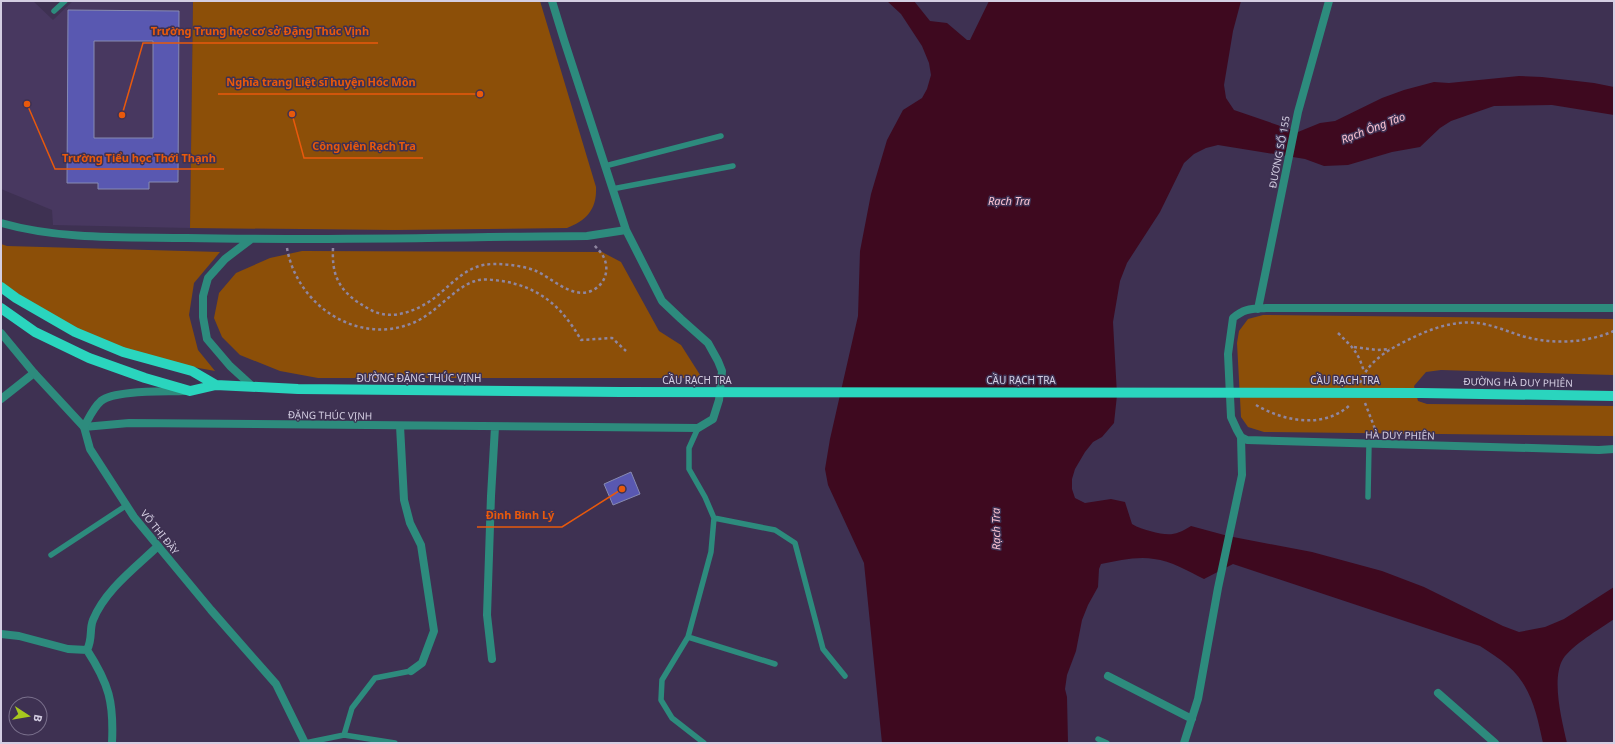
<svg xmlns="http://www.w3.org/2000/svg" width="1615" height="744" font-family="'Noto Sans',sans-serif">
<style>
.built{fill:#483860}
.green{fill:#8c4f08}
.water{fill:#3e091f}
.building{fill:#5958b1;stroke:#878ab2;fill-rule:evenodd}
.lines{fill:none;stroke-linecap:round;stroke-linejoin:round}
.path{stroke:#8f86a0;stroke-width:2.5;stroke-dasharray:3 3;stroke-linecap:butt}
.service{stroke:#2d8b7d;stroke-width:5.5}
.minor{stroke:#2d8b7d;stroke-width:8}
.tertiary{stroke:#2d8b7d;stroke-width:8}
.primary{stroke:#2ad5be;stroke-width:10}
.labels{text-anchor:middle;stroke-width:3;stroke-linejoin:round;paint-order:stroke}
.street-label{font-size:10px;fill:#d4cee2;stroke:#3e3152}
.water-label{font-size:11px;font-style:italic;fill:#fcc3d2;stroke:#3e3152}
.leader{fill:none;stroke:#e8590c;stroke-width:1.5}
.callout-dot{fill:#e8590c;stroke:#3e3152;stroke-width:1.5}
.callout-label{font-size:11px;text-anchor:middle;font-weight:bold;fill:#e8590c;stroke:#3e3152;stroke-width:3;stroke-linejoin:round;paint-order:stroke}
</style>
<rect width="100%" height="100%" fill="#3e3152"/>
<path class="built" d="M1,1H33L53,20L73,1H193L190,228L53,225L52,210L1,189Z"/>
<path class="green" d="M193,1H540L596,187C597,209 587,220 567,228L395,230L190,228Z
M1,244L7,246L220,252L194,283L189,315L198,350L215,371L193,367L128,350L59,322L1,282Z
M302,251L602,252L621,262L659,331L681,345L702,378H318L280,371L240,355L222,337L214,318L219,293L236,273L270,258Z
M1263,315L1614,319V375L1441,370L1426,372L1414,386L1418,401L1427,404L1614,406V436L1264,432L1248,427L1241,417L1237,343L1239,331L1248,319Z"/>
<path class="water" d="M887,1H914L930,21L947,23L967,40H970L989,1H1241L1233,31L1224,85L1226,98L1234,110L1298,132L1320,123L1335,121L1382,98L1404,90L1434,82L1449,83L1519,76L1542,77L1594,83L1614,87V115L1552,105L1494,106L1451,121L1440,128L1420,147L1392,152L1348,165L1324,166L1305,159L1218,145L1206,148L1194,154L1184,163L1160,212L1127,263L1120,281L1113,322L1117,395L1114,423L1102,437L1093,442L1085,452L1075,469L1072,479V489L1075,498L1085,503L1111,499L1125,502L1132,524C1138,528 1144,529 1150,531C1169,536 1175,536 1191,526L1228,536L1312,552L1382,571L1424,587L1503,626L1519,632L1545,627L1564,619L1614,587V619C1600,629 1572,645 1563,659C1551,679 1562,721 1567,743H1543C1537,715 1531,685 1508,666C1499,658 1489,652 1480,646L1233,564L1204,579C1188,571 1171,561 1154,559C1137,556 1118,561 1101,564L1099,569L1098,587L1088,605L1082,620L1076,651L1067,675L1065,689L1067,697L1068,743H882L864,563L828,485L825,469L830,439L858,316L860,251L871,194L887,140L903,110L922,98L927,89L931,75L929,63L922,46L901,14Z"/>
<path class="building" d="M68,10L179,11L178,182H149V189H98V183H67ZM94,41H153V138H94Z
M631,472L640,494L613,505L604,484Z"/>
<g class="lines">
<path class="path" d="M287,248C297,306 359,347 415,322C436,313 455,287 475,281C483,278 493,280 502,281C540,287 563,308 581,340L612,338L626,351
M333,248C332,271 336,286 356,301C364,306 372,312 382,314C401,318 424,307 438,295C456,280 469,264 494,264C508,264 524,266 536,271C552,278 572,299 591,291C604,286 610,271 604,258C602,253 597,248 593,244
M1338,333C1353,348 1358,351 1364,372
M1354,347L1377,350L1390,349
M1360,383C1367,364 1383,353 1400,344C1425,331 1450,320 1478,323C1492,325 1504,330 1516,334C1547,345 1584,344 1614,331
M1365,403L1377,434
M1256,405C1285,422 1325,429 1351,404"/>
<path class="service" d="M54,11L65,1
M605,166L721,136
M612,189L733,166
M698,428L689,448V469L705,497L714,518L711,552L688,637L662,680L661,700L672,718L704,743
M1368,497L1369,444
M714,518L775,530L795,543L823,649L845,676
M51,555L127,505
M688,637L775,664
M344,735L395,743
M1098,739L1107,743
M305,743L344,735L352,708L375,678L411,671"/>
<path class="minor" d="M552,1L564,40L626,230
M1,223C61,240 125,237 187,238C320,241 453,237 587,236L626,230L662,301L681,319L708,343L718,361L722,371L719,400L713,419L698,428L129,423L84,427
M250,240L225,259L208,278L203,296V317L207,339L230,366L253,387
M1614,308H1266C1252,309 1245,308 1233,318L1228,354L1231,417L1237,430L1241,437L1247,440L1599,450L1614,449
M1258,309L1298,112L1329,1
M1,399L34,373
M400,426L404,500L410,523L421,545L434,631L422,663L411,671
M1,634L19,636L68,649L87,650C93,638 89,630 93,620C105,590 135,568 158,546
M87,650C109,684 114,702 112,743
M492,659L487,615L491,496L495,427
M1108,676L1192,719
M1438,693L1495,743
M1184,743L1198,699L1218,588L1242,475L1241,437"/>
<path class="tertiary" d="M1,333L34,373L84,427L90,449L134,517L211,610L276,684L305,743
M84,427C89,418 93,408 101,401C115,390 164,392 184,391"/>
<path class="primary" d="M1,287L16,298L75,332L123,352L192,371L216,385
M1,308L35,332L89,358L145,378L190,391L216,385L298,389L621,392L1421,393L1614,396"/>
</g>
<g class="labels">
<g class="street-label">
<text transform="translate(1279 152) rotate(-79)" y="4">ĐƯƠNG SỐ 155</text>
<text x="419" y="382">ĐƯỜNG ĐẶNG THÚC VỊNH</text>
<text x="697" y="384">CẦU RẠCH TRA</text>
<text x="1021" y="384">CẦU RẠCH TRA</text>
<text x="1345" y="384">CẦU RẠCH TRA</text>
<text transform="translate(1518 382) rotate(1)" y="4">ĐƯỜNG HÀ DUY PHIÊN</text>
<text transform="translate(330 415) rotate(1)" y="4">ĐẶNG THÚC VỊNH</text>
<text transform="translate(1400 435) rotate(1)" y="4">HÀ DUY PHIÊN</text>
<text transform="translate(160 532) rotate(51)" y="4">VÕ THỊ ĐẦY</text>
</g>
<g class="water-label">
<text transform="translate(1373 128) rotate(-21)" y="4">Rạch Ông Tào</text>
<text x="1009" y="205">Rạch Tra</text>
<text transform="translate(996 529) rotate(-91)" y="4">Rạch Tra</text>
</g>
</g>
<path class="leader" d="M122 115L143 43H378M480 94L423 94H218M292 114L304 158H423M27 104L55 169H224M622 489L562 527H477"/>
<g class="callout-dot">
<circle cx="122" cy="115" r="4"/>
<circle cx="480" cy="94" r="4"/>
<circle cx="292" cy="114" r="4"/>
<circle cx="27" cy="104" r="4"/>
<circle cx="622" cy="489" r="4"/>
</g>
<g class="callout-label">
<text x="260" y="35">Trường Trung học cơ sở Đặng Thúc Vịnh</text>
<text x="321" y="86">Nghĩa trang Liệt sĩ huyện Hóc Môn</text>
<text x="364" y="150">Công viên Rạch Tra</text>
<text x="139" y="162">Trường Tiểu học Thới Thạnh</text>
<text x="520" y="519">Đình Bình Lý</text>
</g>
<rect width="1615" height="744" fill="none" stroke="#d4cee2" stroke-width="4"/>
<g transform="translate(28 716) rotate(102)"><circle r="19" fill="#3e3152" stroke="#7a708c"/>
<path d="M0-3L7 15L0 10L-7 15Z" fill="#a7c71e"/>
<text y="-6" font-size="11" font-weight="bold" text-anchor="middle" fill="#d4cee2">B</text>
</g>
</svg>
